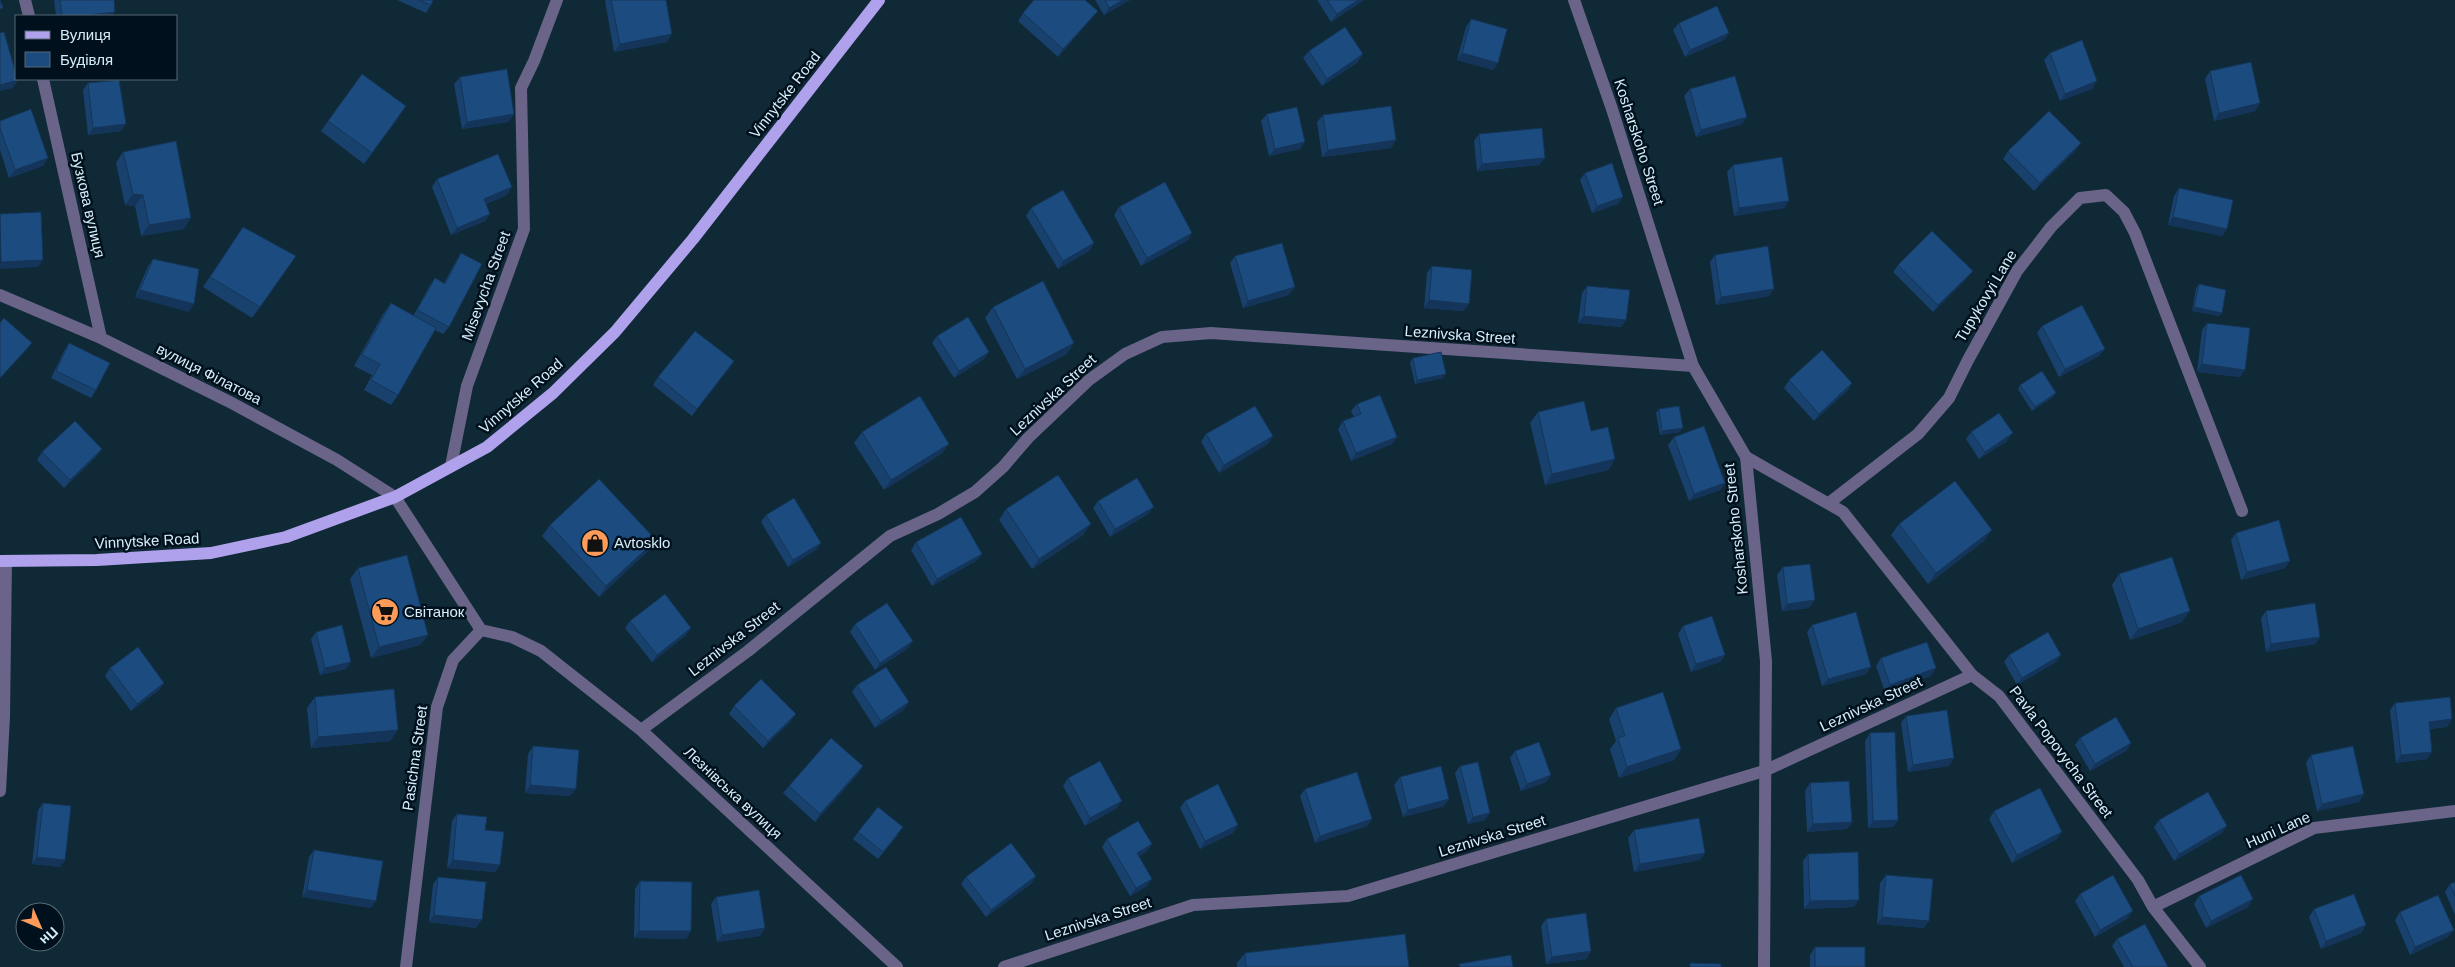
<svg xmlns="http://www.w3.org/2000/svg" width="2455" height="967" font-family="Arial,sans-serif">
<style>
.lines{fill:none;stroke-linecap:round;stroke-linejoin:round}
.service{stroke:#6a6488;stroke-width:12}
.minor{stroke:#6a6488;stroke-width:12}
.tertiary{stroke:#6a6488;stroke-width:12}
.primary{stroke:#b0a1ec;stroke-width:12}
.wall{fill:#18416d}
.shaded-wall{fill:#143559}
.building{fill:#1c4c7f;stroke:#143559}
.labels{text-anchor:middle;stroke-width:5;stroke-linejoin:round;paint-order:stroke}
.street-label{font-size:15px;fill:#d6edfa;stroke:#00111d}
.poi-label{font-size:15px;fill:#d6edfa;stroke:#00111d;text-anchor:start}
</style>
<rect width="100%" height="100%" fill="#0f2936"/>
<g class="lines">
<path class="service" d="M1764,771L1972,675"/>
<path class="minor" d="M25,0L29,16
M43,79L101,338
M0,295L101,338L228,401L337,460L395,497L481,630
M1746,457L1843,512L1972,675L1999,696L2138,880L2153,907L2200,967
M451,466L467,386L524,229L521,88L534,61L557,0
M1829,503L1918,434L1949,398L1968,360L2017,271L2051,227L2080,198L2106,195L2124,212L2135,233L2242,511
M641,730L748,651L890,536L938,514L975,492L1003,467L1028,438L1089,380L1125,354L1162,337L1211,333L1693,366
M0,791L4,717L6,561
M2153,907L2314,828L2455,811
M406,967L437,707L453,660L481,630L512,637L541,651L641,730L897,967
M1004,967L1193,905L1348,896L1764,771"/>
<path class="tertiary" d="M1574,0L1612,109L1693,366L1746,457L1766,661L1764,967"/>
<path class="primary" d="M0,561L97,560L211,553L286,537L395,497L487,447L553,393L615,332L693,239L879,0"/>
</g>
<path class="wall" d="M54,0H114L112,16H56Z
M397,0H433L431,5L426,13Z
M606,0H666L667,42L614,52L605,1Z
M1095,0H1130L1104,15Z
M1317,0H1364L1331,22Z
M1023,13L1092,18L1058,57L1018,21Z
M1471,19L1498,63L1493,70L1457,60L1466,27Z
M1679,23L1729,33L1724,40L1685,57L1673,30Z
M1309,51L1358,62L1322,86L1303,58Z
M2050,53L2092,89L2060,101L2044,60Z
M2210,71L2260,103L2255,111L2214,121L2205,79Z
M460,77L514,114L508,122L462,129L454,84Z
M88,83L121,131L88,135L83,90Z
M1690,89L1747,117L1742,124L1696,137L1684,96Z
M1267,114L1300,149L1269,156L1261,121Z
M1323,115L1396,140L1391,148L1322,157L1317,122Z
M399,117L364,164L321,131L328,121Z
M0,121L43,166L9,178L0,150Z
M1479,134L1545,158L1539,165L1477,171L1474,141Z
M2081,143L2075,151L2034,191L2003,159L2008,151Z
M123,152L184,229L141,236L135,206L125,205L116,163Z
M1733,165L1789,201L1784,208L1734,216L1727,172Z
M1585,173L1623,197L1618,204L1592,213L1580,180Z
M437,179L507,195L486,204L490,214L485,221L451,235L432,187Z
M2179,188L2227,229L2222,236L2168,225L2174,196Z
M1119,207L1192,233L1187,241L1141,266L1114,215Z
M1031,208L1094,243L1089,251L1058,269L1026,216Z
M243,227L296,256L252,318L203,287Z
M461,253L449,327L443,334L435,330L398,395L391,405L364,390L372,375L354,366L383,314L391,303L413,316L430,285L435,278L444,283L456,261Z
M1715,255L1769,296L1716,305L1710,262Z
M1235,256L1289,295L1243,308L1230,263Z
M153,259L189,312L135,297L148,266Z
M1898,265L1967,278L1933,312L1893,272Z
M1432,266L1469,304L1463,311L1424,308L1427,273Z
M2199,284L2222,313L2219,316L2192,311L2196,288Z
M1587,286L1626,320L1621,327L1578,323L1582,293Z
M993,307L1067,354L1017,379L985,318Z
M2207,323L2245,370L2240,377L2197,372L2202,330Z
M2042,326L2105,349L2099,356L2059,377L2037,333Z
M937,336L984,359L954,378L932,343Z
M69,343L96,390L91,398L51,378L64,351Z
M1413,358L1443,378L1415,384L1410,362Z
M734,361L692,416L653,385L658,377Z
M1789,380L1852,383L1847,391L1814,421L1784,388Z
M2020,385L2053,397L2032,411L2018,389Z
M1357,404L1397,437L1392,444L1351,461L1338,429L1343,421L1354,417L1351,411Z
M1659,409L1680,432L1660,435L1656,413Z
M1538,412L1591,431L1615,459L1608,470L1545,485L1530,423Z
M862,432L949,444L941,454L884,490L854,443Z
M1971,432L2007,441L1979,459L1966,439Z
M1206,434L1268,444L1219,473L1201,442Z
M1674,437L1725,483L1720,490L1689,501L1668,445Z
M42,452L97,456L64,488L37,460Z
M1098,501L1148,514L1110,537L1093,508Z
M1006,509L1083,535L1032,569L999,520Z
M766,515L821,543L816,550L788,567L761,522Z
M1899,524L1984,541L1928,584L1891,535Z
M550,525L656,540L648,551L599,597L542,536Z
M2236,533L2285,568L2241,580L2231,540Z
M916,542L982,554L976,561L932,586L911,550Z
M1783,567L1809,608L1782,611L1777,575Z
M358,568L428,635L420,645L371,658L350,579Z
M2119,574L2182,622L2130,640L2112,585Z
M2266,611L2320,637L2315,644L2266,652L2261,618Z
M630,621L686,635L652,662L625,628Z
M855,624L913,641L907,649L875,670L850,632Z
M1812,625L1866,674L1822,686L1807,632Z
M1683,626L1725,655L1720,662L1691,672L1678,634Z
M316,632L346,669L320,675L311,639Z
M2009,655H2061L2056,662L2017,685L2004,662Z
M1881,658L1931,676L1885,692L1876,666Z
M110,668L164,683L159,690L131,711L105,676Z
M857,685L904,710L875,728L852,692Z
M315,697L398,730L390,741L311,748L307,708Z
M2395,703L2447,727L2430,729L2427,759L2396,763L2390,710Z
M734,706L791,721L763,748L729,714Z
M1616,708L1681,749L1674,760L1619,778L1610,749L1616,741L1609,719Z
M1906,716L1949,766L1908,772L1901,723Z
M1870,733L1898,820L1893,827L1868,828L1865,741Z
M2080,738L2131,743L2126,751L2090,771L2075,745Z
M533,746L570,796L525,793L528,754Z
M1515,751L1551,775L1546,782L1521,791L1510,758Z
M2311,755L2359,802L2317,811L2306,763Z
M863,766L858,774L815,822L783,793L789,786Z
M1460,766L1485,820L1468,824L1455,773Z
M1400,777L1449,799L1444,806L1403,817L1394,785Z
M1068,778L1117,808L1085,826L1063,786Z
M1810,783L1852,822L1847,829L1807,832L1805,791Z
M1305,789L1372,819L1367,826L1315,843L1300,796Z
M1185,801L1238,825L1233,833L1200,849L1180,808Z
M43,803L65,860L60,867L32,864L38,810Z
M1994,811L2062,832L2057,839L2012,863L1989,819Z
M457,814L485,830L500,865L495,872L447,868L452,821Z
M2159,820L2222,833L2174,861L2154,827Z
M1634,830L1705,853L1700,860L1634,872L1628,838Z
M858,832L898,835L878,859L853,839Z
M1107,839L1152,844L1146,852L1139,856L1147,886L1130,896L1102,847Z
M314,850L371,908L302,897L309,857Z
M1808,854L1854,907L1804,909L1803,861Z
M1886,875L1924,928L1877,924L1880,883Z
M1036,876L1031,884L986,917L961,884L966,877Z
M438,877L476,928L429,922L433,884Z
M640,881L691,931L686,939L634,938L635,889Z
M2455,882V915L2445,892L2450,884Z
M2080,894L2128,918L2095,937L2075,901Z
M2199,896L2248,907L2206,928L2194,904Z
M716,897L765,928L760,936L717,942L711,904Z
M2314,909L2366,925L2361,933L2321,949L2309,917Z
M2400,912L2448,937L2410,955L2395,920Z
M1546,919L1591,951L1586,959L1546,964L1541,926Z
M2117,939L2168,967H2124L2112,946Z
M1815,947L1865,967H1810V955Z
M1245,953L1409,967H1237V963Z"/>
<path class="shaded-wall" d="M1123,0H1130L1104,15L1109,8Z
M1358,0H1364L1331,22L1337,14Z
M1098,11L1092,18L1058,57L1063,49Z
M115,12L112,16H82Z
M1729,33L1724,40L1685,57L1690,50Z
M672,34L667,42L614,52L620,44Z
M1462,53L1498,63L1493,70L1457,60Z
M1363,54L1358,62L1322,86L1327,79Z
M18,80L13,88L0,91V85Z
M2097,81L2092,89L2060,101L2065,94Z
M2260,103L2255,111L2214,121L2219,113Z
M514,114L508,122L462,129L467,122Z
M1747,117L1742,124L1696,137L1701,130Z
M126,124L121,131L88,135L93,128Z
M1396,140L1391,148L1322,157L1328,150Z
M1305,142L1300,149L1269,156L1275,149Z
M2081,143L2075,151L2034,191L2040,183Z
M48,158L43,166L9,178L15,170Z
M1545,158L1539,165L1477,171L1482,164Z
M512,187L507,195L479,206L484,199Z
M133,194L143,195L135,206L125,205Z
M1623,197L1618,204L1592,213L1597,206Z
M1789,201L1784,208L1734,216L1739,208Z
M490,214L485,221L451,235L457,228Z
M2173,217L2227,229L2222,236L2168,225Z
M191,218L184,229L141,236L149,225Z
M1192,233L1187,241L1141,266L1147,258Z
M1094,243L1089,251L1058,269L1063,261Z
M43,260L38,267L0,269V263L1,262Z
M1973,271L1967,278L1933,312L1938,305Z
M1295,287L1289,295L1243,308L1248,301Z
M1774,289L1769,296L1716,305L1721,297Z
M140,290L194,304L189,312L135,297Z
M1429,300L1469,304L1463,311L1424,308Z
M2194,307L2222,313L2219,316L2192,311Z
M1584,316L1626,320L1621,327L1578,323Z
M32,343L27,350L0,379V378Z
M1074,343L1067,354L1017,379L1025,369Z
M2105,349L2099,356L2059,377L2065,369Z
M989,352L984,359L954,378L959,371Z
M734,361L729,369L692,416L697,409Z
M2202,364L2245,370L2240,377L2197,372Z
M1446,374L1443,378L1415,384L1417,380Z
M1852,383L1847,391L1814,421L1819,414Z
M2056,393L2053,397L2032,411L2035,407Z
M1683,428L1680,432L1660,435L1662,431Z
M2013,433L2007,441L1979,459L1985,452Z
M1273,436L1268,444L1219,473L1224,465Z
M1397,437L1392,444L1351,461L1356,453Z
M949,444L941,454L884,490L891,480Z
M102,449L97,456L64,488L70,480Z
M1615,459L1608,470L1545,485L1552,474Z
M1725,483L1720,490L1689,501L1694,494Z
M1154,507L1148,514L1110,537L1115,529Z
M1091,524L1083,535L1032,569L1039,559Z
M1992,530L1984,541L1928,584L1936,573Z
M656,540L648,551L599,597L606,586Z
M821,543L816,550L788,567L793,560Z
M982,554L976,561L932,586L937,579Z
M2290,561L2285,568L2241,580L2247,572Z
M1815,600L1809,608L1782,611L1787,604Z
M2190,611L2182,622L2130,640L2138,629Z
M691,628L686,635L652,662L657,655Z
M428,635L420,645L371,658L379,647Z
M2320,637L2315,644L2266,652L2271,644Z
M913,641L907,649L875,670L880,663Z
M1725,655L1720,662L1691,672L1696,664Z
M2061,655L2056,662L2017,685L2022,678Z
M351,662L346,669L320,675L325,668Z
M1871,667L1866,674L1822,686L1828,679Z
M1936,668L1931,676L1885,692L1890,685Z
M164,683L159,690L131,711L137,704Z
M909,702L904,710L875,728L881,721Z
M796,714L791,721L763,748L768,741Z
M2452,719L2447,727L2424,729L2429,722Z
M398,730L390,741L311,748L318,737Z
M2131,743L2126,751L2090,771L2095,764Z
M1681,749L1674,760L1619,778L1627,767Z
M2432,752L2427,759L2396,763L2401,755Z
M1954,758L1949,766L1908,772L1913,765Z
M863,766L858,774L815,822L820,814Z
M1551,775L1546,782L1521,791L1527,784Z
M530,785L576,789L570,796L525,793Z
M2364,794L2359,802L2317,811L2322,804Z
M1449,799L1444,806L1403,817L1408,810Z
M1122,801L1117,808L1085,826L1090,818Z
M1490,813L1485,820L1468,824L1473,817Z
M1372,819L1367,826L1315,843L1320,836Z
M1898,820L1893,827L1868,828L1873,821Z
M1852,822L1847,829L1807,832L1813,824Z
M1238,825L1233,833L1200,849L1205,841Z
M2227,826L2222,833L2174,861L2179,854Z
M2062,832L2057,839L2012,863L2017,855Z
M1152,844L1146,852L1131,860L1137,853Z
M1705,853L1700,860L1634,872L1640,864Z
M37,857L65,860L60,867L32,864Z
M453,860L500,865L495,872L447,868Z
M1036,876L1031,884L986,917L991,910Z
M1152,879L1147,886L1130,896L1136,888Z
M307,890L376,901L371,908L302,897Z
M2253,899L2248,907L2206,928L2211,921Z
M1859,900L1854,907L1804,909L1810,901Z
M2133,911L2128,918L2095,937L2100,930Z
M434,915L482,920L476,928L429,922Z
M1882,917L1929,921L1924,928L1877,924Z
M2366,925L2361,933L2321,949L2326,941Z
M765,928L760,936L717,942L722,935Z
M2454,930L2448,937L2410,955L2415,947Z
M639,931H691L686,939L634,938Z
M1591,951L1586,959L1546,964L1552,957Z"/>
<path class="building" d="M0,0L3,8L0,9Z
M60,0H114L115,12L82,16H62Z
M419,0H433L431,5Z
M611,0H666L672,34L620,44Z
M1034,0H1085L1098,11L1063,49L1023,13Z
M1105,0H1123L1109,8Z
M1327,0H1358L1337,14Z
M1717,6L1729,33L1690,50L1679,23Z
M1471,19L1507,29L1498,63L1462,53Z
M1345,27L1363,54L1327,79L1309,51Z
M4,32L16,74V79H18V80L0,85V33Z
M2082,40L2097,81L2065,94L2050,53Z
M2251,62L2260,103L2219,113L2210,71Z
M507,69L514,114L467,122L460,77Z
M362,74L406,106L372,153L328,121Z
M1735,76L1747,117L1701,130L1690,89Z
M119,80L126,124L93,128L88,83Z
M1391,106L1396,140L1328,150L1323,115Z
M1297,107L1305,142L1275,149L1267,114Z
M31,109L48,158L15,170L0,128V121Z
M2049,111L2081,143L2040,183L2008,151Z
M1542,128L1545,158L1482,164L1479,134Z
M176,141L191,218L149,225L143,195L133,194L123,152Z
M498,154L512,187L484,199L490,214L457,228L437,179Z
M1782,157L1789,201L1739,208L1733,165Z
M1612,163L1623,197L1597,206L1585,173Z
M1165,182L1192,233L1147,258L1119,207Z
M2179,188L2233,200L2227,229L2173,217Z
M1063,190L1094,243L1063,261L1031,208Z
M41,212L43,260L1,262L0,214Z
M243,227L296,256L260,307L210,277Z
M1932,231L1973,271L1938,305L1898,265Z
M1282,243L1295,287L1248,301L1235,256Z
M1768,246L1774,289L1721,297L1715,255Z
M461,253L482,264L449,327L417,310L435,278L445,284Z
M153,259L199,269L194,304L140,290Z
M1432,266L1472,270L1469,304L1429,300Z
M1043,281L1074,343L1025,369L993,307Z
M2199,284L2226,290L2222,313L2194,307Z
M1587,286L1630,290L1626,320L1584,316Z
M391,303L436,328L398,395L371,380L380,364L362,355Z
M2082,305L2105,349L2065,369L2042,326Z
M968,317L989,352L959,371L937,336Z
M4,318L32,343L0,378V323Z
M2207,323L2250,328L2245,370L2202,364Z
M695,331L734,361L697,409L658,377Z
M69,343L110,363L96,390L56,371Z
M1822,350L1852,383L1819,414L1789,380Z
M1441,352L1446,374L1417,380L1413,358Z
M2042,371L2056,393L2035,407L2020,385Z
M1380,395L1397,437L1356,453L1343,421L1361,414L1357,404Z
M920,396L949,444L891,480L862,432Z
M1584,401L1591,431L1608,427L1615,459L1552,474L1538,412Z
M1255,406L1273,436L1224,465L1206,434Z
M1679,406L1683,428L1662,431L1659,409Z
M1999,413L2013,433L1985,452L1971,432Z
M75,421L102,449L70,480L42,452Z
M1704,426L1725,483L1694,494L1674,437Z
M1058,475L1091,524L1039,559L1006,509Z
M1137,478L1154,507L1115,529L1098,501Z
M599,479L656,540L606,586L550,525Z
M1955,481L1992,530L1936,573L1899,524Z
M794,498L821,543L793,560L766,515Z
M961,517L982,554L937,579L916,542Z
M2279,520L2290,561L2247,572L2236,533Z
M407,555L428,635L379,647L358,568Z
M2172,557L2190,611L2138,629L2119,574Z
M1810,564L1815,600L1787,604L1783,567Z
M665,594L691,628L657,655L630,621Z
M887,603L913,641L880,663L855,624Z
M2315,603L2320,637L2271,644L2266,611Z
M1856,612L1871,667L1828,679L1812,625Z
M1712,616L1725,655L1696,664L1683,626Z
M342,625L351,662L325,668L316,632Z
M2048,632L2061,655L2022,678L2009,655Z
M1927,642L1936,668L1890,685L1881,658Z
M138,647L164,683L137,704L110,668Z
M886,667L909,702L881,721L857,685Z
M761,679L796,714L768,741L734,706Z
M394,689L398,730L318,737L315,697Z
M1663,692L1681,749L1627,767L1618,738L1625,736L1616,708Z
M2450,697L2452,719L2429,722L2432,752L2401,755L2395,703Z
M1947,710L1954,758L1913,765L1906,716Z
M2116,717L2131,743L2095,764L2080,738Z
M1895,732L1898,820L1873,821L1870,733Z
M831,738L863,766L820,814L789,786Z
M1539,742L1551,775L1527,784L1515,751Z
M533,746L579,750L576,789L530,785Z
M2353,746L2364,794L2322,804L2311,755Z
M1100,761L1122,801L1090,818L1068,778Z
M1478,762L1490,813L1473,817L1460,766Z
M1441,766L1449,799L1408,810L1400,777Z
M1357,772L1372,819L1320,836L1305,789Z
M1849,781L1852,822L1813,824L1810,783Z
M1218,784L1238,825L1205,841L1185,801Z
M2040,788L2062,832L2017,855L1994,811Z
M2208,792L2227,826L2179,854L2159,820Z
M43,803L71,806L65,860L37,857Z
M878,807L903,827L883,852L858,832Z
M457,814L487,817L485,830L504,832L500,865L453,860Z
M1699,818L1705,853L1640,864L1634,830Z
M1138,821L1152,844L1137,853L1152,879L1136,888L1107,839Z
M1011,843L1036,876L991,910L966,877Z
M314,850L383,861L376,901L307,890Z
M1858,852L1859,900L1810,901L1808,854Z
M1886,875L1933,879L1929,921L1882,917Z
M2113,875L2133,911L2100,930L2080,894Z
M2241,875L2253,899L2211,921L2199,896Z
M438,877L486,882L482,920L434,915Z
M640,881L692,882L691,931H639Z
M2455,882V896L2450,884Z
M759,890L765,928L722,935L716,897Z
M2354,894L2366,925L2326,941L2314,909Z
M2438,895L2454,930L2415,947L2400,912Z
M1586,913L1591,951L1552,957L1546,919Z
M2145,924L2168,967H2133L2117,939Z
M1405,934L1409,967H1246L1245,953Z
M1815,947H1865V967H1815Z
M1511,955L1513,967H1460L1459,964Z
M1690,963L1721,964V967H1690Z"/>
<defs>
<g id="shop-disc" transform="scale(1.4375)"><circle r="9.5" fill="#fe9b59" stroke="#00111d"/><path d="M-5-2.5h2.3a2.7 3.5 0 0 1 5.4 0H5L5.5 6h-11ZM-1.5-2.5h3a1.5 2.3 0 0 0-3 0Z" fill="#111"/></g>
<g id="supermarket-disc" transform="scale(1.4375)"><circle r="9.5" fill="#fe9b59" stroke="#00111d"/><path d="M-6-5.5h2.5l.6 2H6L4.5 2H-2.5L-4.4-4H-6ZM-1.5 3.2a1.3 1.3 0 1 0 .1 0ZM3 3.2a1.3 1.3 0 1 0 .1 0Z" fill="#111"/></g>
</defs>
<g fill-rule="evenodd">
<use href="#shop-disc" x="595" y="543"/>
<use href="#supermarket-disc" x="385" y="612"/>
</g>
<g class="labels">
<g class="street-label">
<text transform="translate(785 95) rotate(-52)" y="5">Vinnytske Road</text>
<text transform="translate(1639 142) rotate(72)" y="5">Kosharskoho Street</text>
<text transform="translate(88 205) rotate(77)" y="5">Бузкова вулиця</text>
<text transform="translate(486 286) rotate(-70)" y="5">Misevycha Street</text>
<text transform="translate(1986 296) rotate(-59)" y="5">Tupykovyi Lane</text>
<text transform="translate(1460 335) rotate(4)" y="5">Leznivska Street</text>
<text transform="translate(209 374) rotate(27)" y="5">вулиця Філатова</text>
<text transform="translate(1053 395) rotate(-43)" y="5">Leznivska Street</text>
<text transform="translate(521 396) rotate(-41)" y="5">Vinnytske Road</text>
<text transform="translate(1736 529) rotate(-96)" y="5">Kosharskoho Street</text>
<text transform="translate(147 541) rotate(-3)" y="5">Vinnytske Road</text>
<text transform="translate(734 639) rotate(-38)" y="5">Leznivska Street</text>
<text transform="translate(1871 704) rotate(-25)" y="5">Leznivska Street</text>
<text transform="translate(2061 752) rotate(53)" y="5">Pavla Popovycha Street</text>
<text transform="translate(415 758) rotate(-82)" y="5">Pasichna Street</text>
<text transform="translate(733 793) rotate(43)" y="5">Лезнівська вулиця</text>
<text transform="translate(2278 830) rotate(-24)" y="5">Huni Lane</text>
<text transform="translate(1492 836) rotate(-17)" y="5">Leznivska Street</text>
<text transform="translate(1098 919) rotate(-18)" y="5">Leznivska Street</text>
</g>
<g class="poi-label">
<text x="614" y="548">Avtosklo</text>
<text x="404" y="617">Світанок</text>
</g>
</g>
<rect x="15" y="15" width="162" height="65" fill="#00111d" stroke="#566975"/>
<rect x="25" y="31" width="25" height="8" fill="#b0a1ec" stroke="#566975"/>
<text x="60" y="40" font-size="15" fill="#d6edfa">Вулиця</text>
<rect x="25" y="52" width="25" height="15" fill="#1c4c7f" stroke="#566975"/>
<text x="60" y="65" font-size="15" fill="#d6edfa">Будівля</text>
<g transform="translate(40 927) rotate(135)"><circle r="24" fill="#00111d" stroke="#566975"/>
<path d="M0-4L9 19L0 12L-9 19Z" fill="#fe9b59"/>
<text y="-8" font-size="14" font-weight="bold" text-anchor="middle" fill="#d6edfa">Пн</text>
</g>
</svg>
